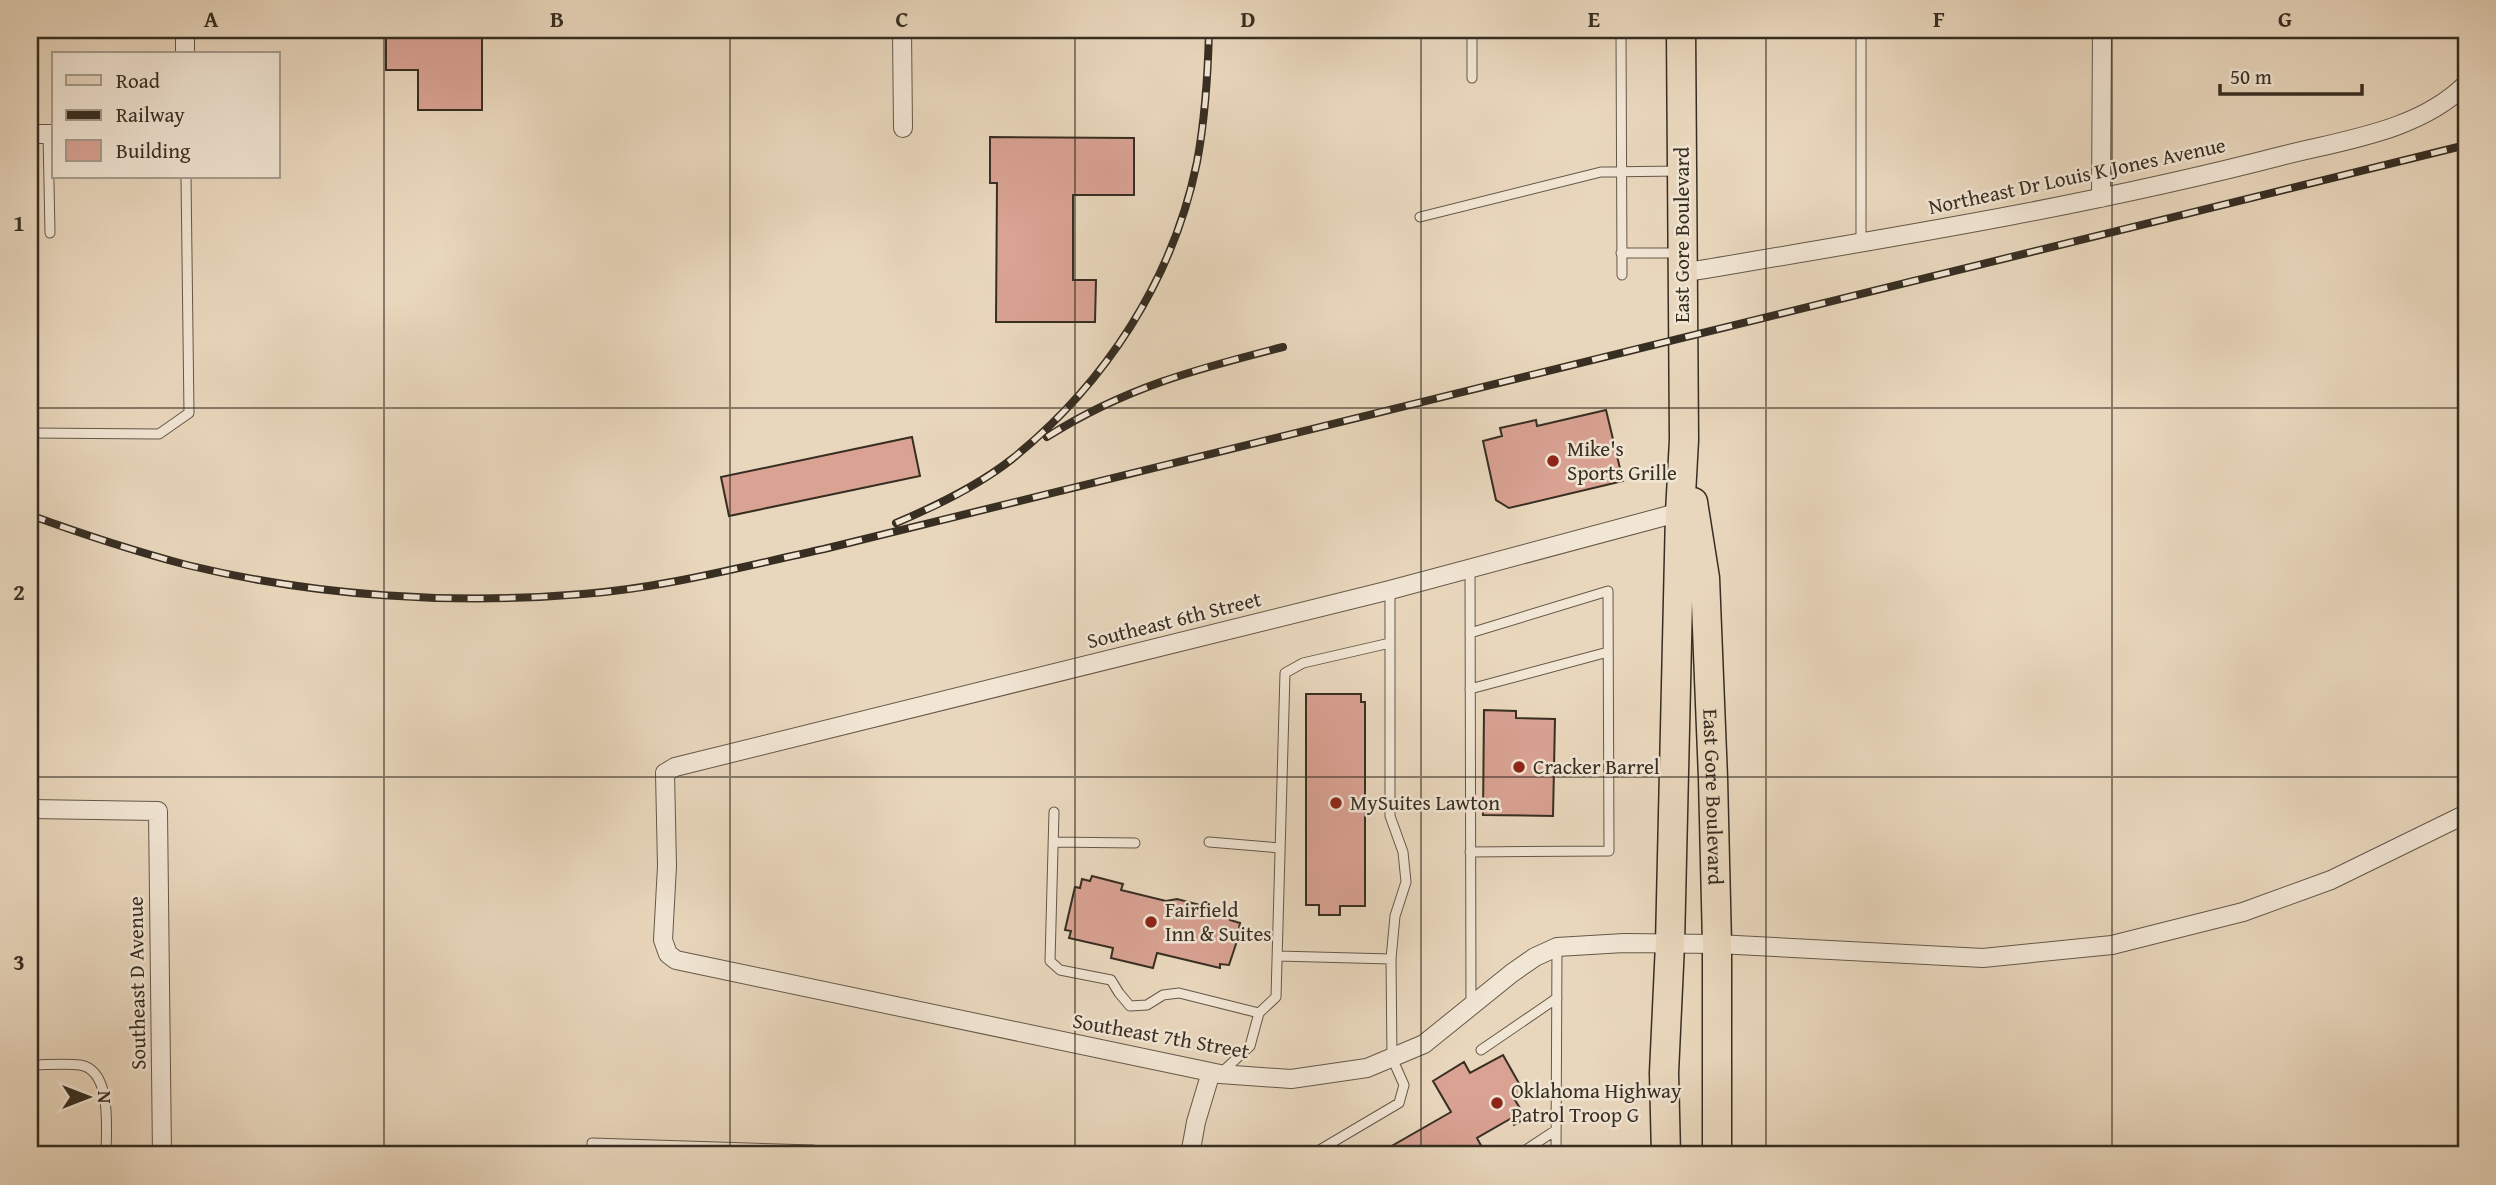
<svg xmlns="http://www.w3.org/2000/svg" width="2496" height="1185" font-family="'Gentium Book Plus',serif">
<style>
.building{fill:#d9a293;stroke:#372e22;stroke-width:2}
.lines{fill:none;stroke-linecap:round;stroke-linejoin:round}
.lane-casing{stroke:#645849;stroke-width:11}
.street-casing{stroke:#645849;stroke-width:20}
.primary-casing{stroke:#372e22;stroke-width:31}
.lane{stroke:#f1e5d4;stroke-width:9}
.street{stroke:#f1e5d4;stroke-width:18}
.primary{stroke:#e9d7bd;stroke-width:28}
.rail-casing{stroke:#372e22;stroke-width:8}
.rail{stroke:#f1e5d4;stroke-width:5;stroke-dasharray:16;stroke-linecap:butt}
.grid{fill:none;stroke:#372e22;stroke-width:2;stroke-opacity:0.55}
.poi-dot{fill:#8f2418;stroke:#f1e5d4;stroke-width:2.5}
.labels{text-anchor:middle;stroke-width:5;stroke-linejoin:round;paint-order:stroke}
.street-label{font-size:21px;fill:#372e22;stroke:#f1e5d4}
.poi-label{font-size:21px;fill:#372e22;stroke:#f1e5d4;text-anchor:start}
.neatline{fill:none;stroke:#372e22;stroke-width:2.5}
.grid-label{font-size:23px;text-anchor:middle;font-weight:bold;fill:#372e22}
</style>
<rect width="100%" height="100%" fill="#e9d7bd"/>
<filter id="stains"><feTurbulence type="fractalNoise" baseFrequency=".00286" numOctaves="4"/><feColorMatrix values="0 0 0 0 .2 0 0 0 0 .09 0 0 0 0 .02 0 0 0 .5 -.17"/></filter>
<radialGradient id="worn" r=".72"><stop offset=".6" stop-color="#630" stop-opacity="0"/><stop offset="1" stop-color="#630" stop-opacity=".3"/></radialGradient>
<path class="building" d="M418,30H482V110H418V70H386V34H418Z
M990,137L1134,138V195H1073V280H1096L1095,322H996L997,183H990Z
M1606,410L1623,481L1509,508L1496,500L1483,441L1502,436L1500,428L1536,420L1537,426Z
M912,437L920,476L729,516L721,477Z
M1306,694H1361V702H1365V906H1340V915H1319V905H1306Z
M1484,710L1516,711V718L1555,719L1553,816L1483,815Z
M1092,876L1123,884L1121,890L1166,901L1177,899L1231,913L1230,920L1240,923L1236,944L1229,965L1220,964V968L1157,953L1153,968L1111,958L1113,948L1069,938L1071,931L1065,930L1075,887L1080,888L1082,879L1090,881Z
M1503,1055L1525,1094L1515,1100L1526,1118L1514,1125L1510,1119L1477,1138L1486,1155H1466L1461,1146L1445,1155H1376L1451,1112L1433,1081L1464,1062L1470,1073Z"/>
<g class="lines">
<g class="lane-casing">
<path id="lane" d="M1472,30V78
M1472,31L1621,30L1622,275
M48,134L50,233
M1420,217L1601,172L1680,171
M1861,242V30
M1621,253H1680
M30,433L159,434L189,413L186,177
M1470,568L1471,1007
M1470,633L1608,591L1609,851L1470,852
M1470,689L1608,652
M1054,812L1050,961L1060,970L1111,980L1119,993L1130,1006L1147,1005L1163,995L1179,993L1259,1013
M1053,842L1135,843
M1209,842L1280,848
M1278,956L1391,959
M1481,1050L1557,998
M30,1065C46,1065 64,1063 80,1065C113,1070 106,1132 106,1155
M1222,1072L1250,1046L1259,1013L1276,997L1285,673L1303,663L1390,643
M592,1155V1143L813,1150L829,1155
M1311,1155L1399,1103L1404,1085L1392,1058L1391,959L1395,916L1406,882L1403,852L1390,816V590
M1518,1155L1556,1130
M1556,1155L1557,947"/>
</g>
<g class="street-casing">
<path id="street" d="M185,30V54
M902,30L903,128
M30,134H54
M2101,198L2102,30
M1682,273C1883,239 2084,207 2281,156C2344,140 2419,131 2466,84
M1688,510L1390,590L675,767L665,773L667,866L663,940L668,954L676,960L1220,1074L1291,1079L1367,1068L1424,1044L1512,973L1535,957L1557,947L1624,943L1717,944L1983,958L2112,945L2243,912L2331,880L2466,814
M30,809L158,811L162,1155
M1190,1155L1196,1122L1211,1072"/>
</g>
<g class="primary-casing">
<g id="primary">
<path id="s1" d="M1693,502L1705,578L1713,778L1717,944V1155"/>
<path d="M1666,1155L1664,1073L1670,944L1680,513L1684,440L1681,30"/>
</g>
</g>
<use href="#lane" class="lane"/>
<use href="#street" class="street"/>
<use href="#primary" class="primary"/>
<g class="rail-casing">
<path id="rail" d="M1047,437C1124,388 1196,369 1283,347
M30,515C82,534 134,551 187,565C315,596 452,605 583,594C664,588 744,566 824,549L2466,145
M896,523C936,506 978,486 1012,459C1105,384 1173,280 1197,162C1205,119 1208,74 1209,30"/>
</g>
<use href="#rail" class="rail"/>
</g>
<path class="grid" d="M384,30V1155M730,30V1155M1075,30V1155M1421,30V1155M1766,30V1155M2112,30V1155M30,408H2466M30,777H2466"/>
<g class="poi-dot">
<circle cx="1553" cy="461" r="7"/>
<circle cx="1519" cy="767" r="7"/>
<circle cx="1336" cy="803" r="7"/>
<circle cx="1151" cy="922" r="7"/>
<circle cx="1497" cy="1103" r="7"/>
</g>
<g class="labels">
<g class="street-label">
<text transform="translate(2077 176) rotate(-12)" y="7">Northeast Dr Louis K Jones Avenue</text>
<text transform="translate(1682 235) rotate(-90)" y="7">East Gore Boulevard</text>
<text transform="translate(1174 620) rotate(-14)" y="7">Southeast 6th Street</text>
<text dy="7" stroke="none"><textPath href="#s1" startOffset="296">East Gore Boulevard</textPath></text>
<text transform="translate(137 983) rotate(-91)" y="7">Southeast D Avenue</text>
<text transform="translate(1161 1036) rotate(10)" y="7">Southeast 7th Street</text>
</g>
<g class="poi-label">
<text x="1567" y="456">Mike's<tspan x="1567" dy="24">Sports Grille</tspan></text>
<text x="1533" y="774">Cracker Barrel</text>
<text x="1350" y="810">MySuites Lawton</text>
<text x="1165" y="917">Fairfield<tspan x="1165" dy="24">Inn &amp; Suites</tspan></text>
<text x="1511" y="1098">Oklahoma Highway<tspan x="1511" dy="24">Patrol Troop G</tspan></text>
</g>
</g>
<rect width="2496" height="1185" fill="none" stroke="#e9d7bd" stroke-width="77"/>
<rect x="52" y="52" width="228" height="126" fill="#f1e5d4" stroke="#a79c8d" stroke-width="2"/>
<rect x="66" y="75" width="35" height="10" fill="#e9d7bd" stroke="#a79c8d" stroke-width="2"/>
<text x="116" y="88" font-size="21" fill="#372e22">Road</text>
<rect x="66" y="110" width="35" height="10" fill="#372e22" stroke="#a79c8d" stroke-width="2"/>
<text x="116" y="122" font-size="21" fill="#372e22">Railway</text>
<rect x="66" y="140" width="35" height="21" fill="#d9a293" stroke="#a79c8d" stroke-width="2"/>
<text x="116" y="158" font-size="21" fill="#372e22">Building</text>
<g transform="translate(88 1097) rotate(90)" stroke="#f1e5d4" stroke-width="5" paint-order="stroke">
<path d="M0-5L12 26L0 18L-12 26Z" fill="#372e22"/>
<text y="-10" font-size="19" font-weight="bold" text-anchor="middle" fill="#372e22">N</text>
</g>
<path d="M2220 84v10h142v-10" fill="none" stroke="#372e22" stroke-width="3.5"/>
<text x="2230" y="84" font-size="21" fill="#372e22" stroke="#f1e5d4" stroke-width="5" paint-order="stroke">50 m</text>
<rect x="38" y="38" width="2420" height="1108" class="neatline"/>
<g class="grid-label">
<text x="211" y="27">A</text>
<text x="557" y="27">B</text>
<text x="902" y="27">C</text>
<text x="1248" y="27">D</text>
<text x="1594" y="27">E</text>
<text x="1939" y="27">F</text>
<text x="2285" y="27">G</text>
<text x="19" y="231">1</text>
<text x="19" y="600">2</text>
<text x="19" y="970">3</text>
</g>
<rect width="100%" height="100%" filter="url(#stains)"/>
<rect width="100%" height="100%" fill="url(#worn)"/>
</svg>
